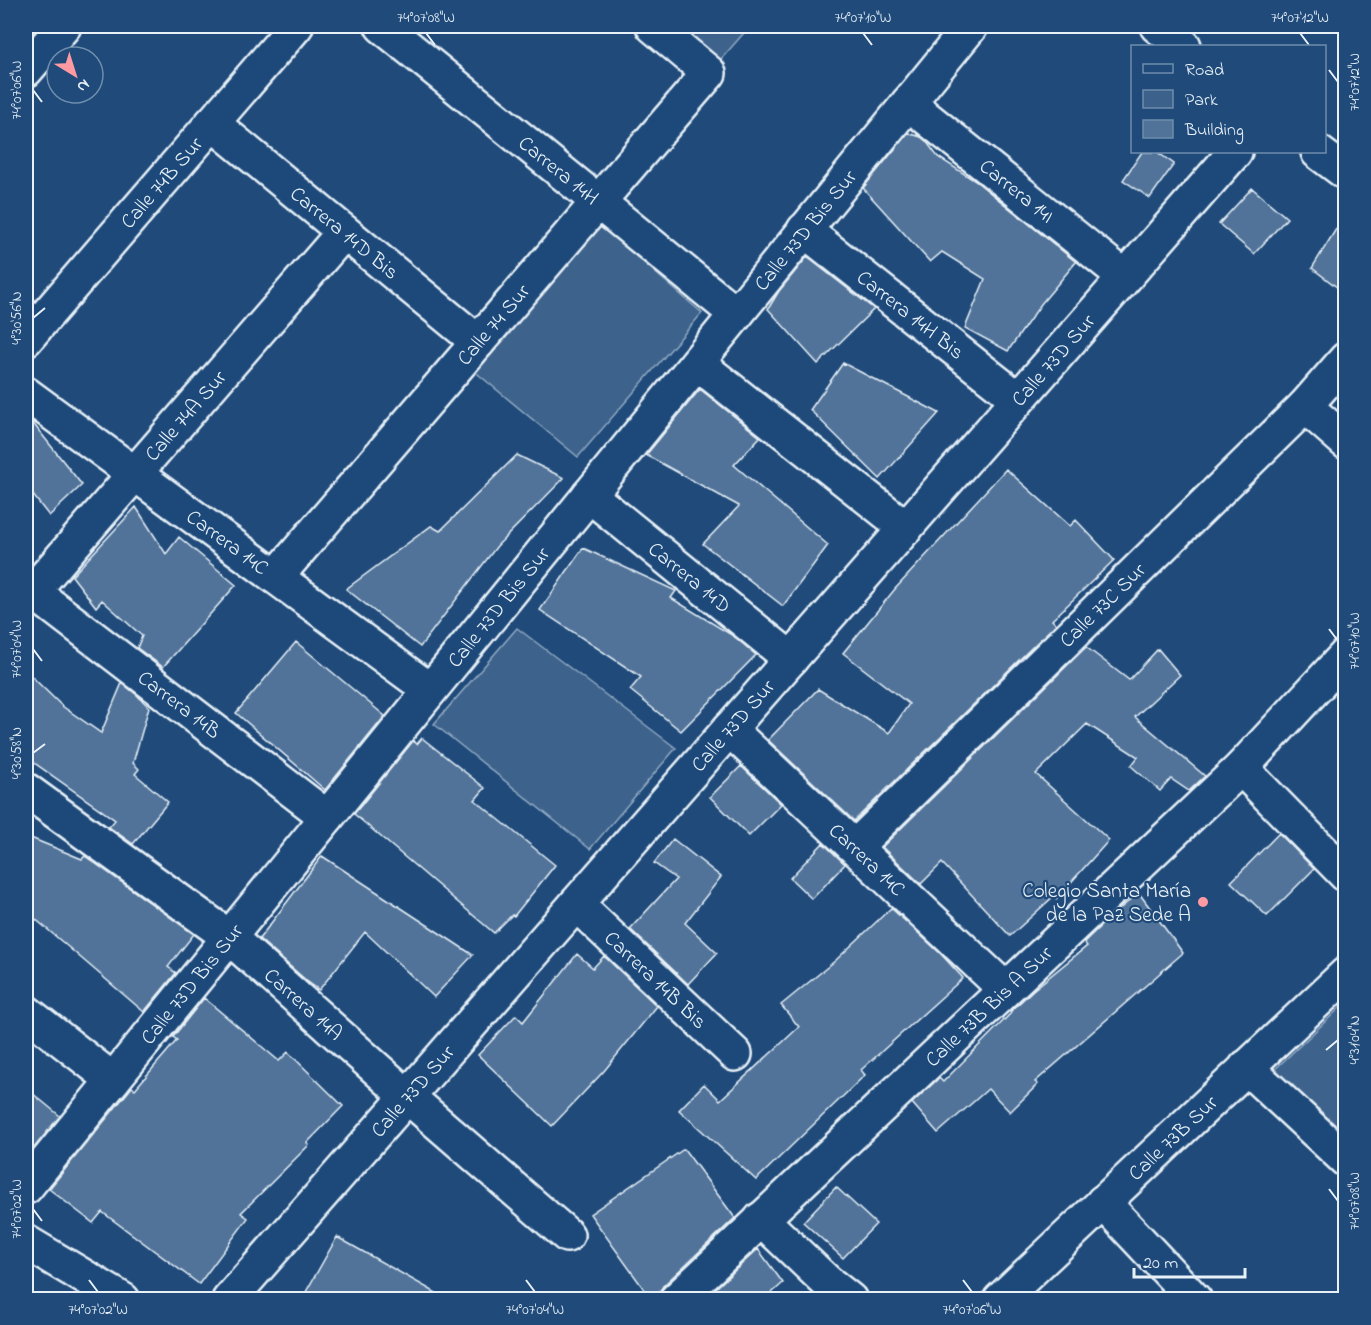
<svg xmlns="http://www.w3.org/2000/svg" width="1371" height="1325" font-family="'Indie Flower',sans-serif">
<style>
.park{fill:#3c628c;stroke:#92aac2;stroke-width:1.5}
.building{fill:#517399;stroke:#e8f1f8;stroke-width:1.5}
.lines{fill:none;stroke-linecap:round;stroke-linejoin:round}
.street-casing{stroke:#e8f1f8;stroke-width:38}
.secondary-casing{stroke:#e8f1f8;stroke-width:38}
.primary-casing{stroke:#e8f1f8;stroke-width:38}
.street{stroke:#1f4a7a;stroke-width:33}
.secondary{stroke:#1f4a7a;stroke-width:33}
.primary{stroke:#1f4a7a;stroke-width:33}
.ticks{fill:none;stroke:#e8f1f8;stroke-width:2}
.poi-dot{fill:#ff9aa2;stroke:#1f4a7a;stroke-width:2}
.labels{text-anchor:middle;stroke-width:4.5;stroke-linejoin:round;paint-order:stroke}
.street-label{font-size:21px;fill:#e8f1f8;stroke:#1f4a7a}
.poi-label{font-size:21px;fill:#e8f1f8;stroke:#1f4a7a;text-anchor:end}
.neatline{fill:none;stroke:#e8f1f8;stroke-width:2}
.ticks-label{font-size:15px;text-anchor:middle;fill:#e8f1f8}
</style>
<rect width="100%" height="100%" fill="#1f4a7a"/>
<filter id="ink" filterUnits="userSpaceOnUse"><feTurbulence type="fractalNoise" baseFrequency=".0167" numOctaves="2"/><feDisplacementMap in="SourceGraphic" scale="12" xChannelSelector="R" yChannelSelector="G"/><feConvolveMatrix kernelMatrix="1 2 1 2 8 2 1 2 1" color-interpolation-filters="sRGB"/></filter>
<g filter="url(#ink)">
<path class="park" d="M653,26H750L709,73Z
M599,224L702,313L578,457L473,370Z
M517,628L676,748L590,849L434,724Z
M1345,1003V1143L1272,1072Z"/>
<path class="building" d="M908,133L921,137L926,141L938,157L977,182L1076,262L1041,304L1008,351L965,328L985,279L942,252L930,262L863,188Z
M1142,152H1157L1174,164L1150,198L1123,180Z
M1252,188L1287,218L1254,254L1219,224Z
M1346,213V294L1312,268Z
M807,257L874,309L818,364L768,309L779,291Z
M843,363L939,413L880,479L810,410Z
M700,389L760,437L734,465L828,545L783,606L703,544L739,506L646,455Z
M26,417L32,422L82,485L49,516L26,486Z
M517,455L564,478L497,546L420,647L346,589L431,526L440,531Z
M1006,469L1070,526L1076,520L1114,560L1052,620L1056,624L854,821L768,740L818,689L889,733L909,704L843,653L895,589Z
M136,507L166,554L179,537L236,585L163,667L137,648L142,636L102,600L96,607L72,576Z
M583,548L676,591L671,598L735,637L756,655L681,731L630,690L641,677L540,610Z
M296,642L385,716L325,790L236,713Z
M1086,647L1129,680L1158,649L1180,675L1135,717L1205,776L1189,791L1171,779L1160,791L1131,766L1138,757L1087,724L1036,774L1109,840L1056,899L1054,896L1010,936L942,863L921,884L882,847Z
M26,671L62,706L101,733L122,683L137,695L149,707L133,763L139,769L135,774L168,802L133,844L109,827L115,820L26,757Z
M422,738L485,788L475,800L555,865L514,916L512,915L494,933L354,814L413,741L417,744Z
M741,766L781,804L749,836L710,797Z
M1279,833L1314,869L1267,916L1231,882Z
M26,836L82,859L85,856L194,934L168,967L176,973L144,1012L26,911Z
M673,839L721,877L685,923L717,953L688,984L630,929L676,879L654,863Z
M823,843L845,864L812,899L790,878Z
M322,856L473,955L434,997L365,932L319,990L308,982L259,939Z
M1139,893L1183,953L1035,1082L1038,1084L1010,1112L988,1089L938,1133L912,1103L939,1078L943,1082L1011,1013L1010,1012L1033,990L1087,946L1084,942L1112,915Z
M891,908L940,953L963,978L861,1070L865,1075L756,1180L679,1110L704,1084L720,1100L799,1027L781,1005L836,960Z
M577,954L593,968L604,956L657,1006L604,1071L552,1126L478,1055L516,1015L523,1022Z
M204,998L279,1061L288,1052L343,1106L307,1143L309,1145L241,1213L248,1218L199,1284L102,1212L93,1223L49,1189L132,1087L135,1089L177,1040L173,1037Z
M26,1088L60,1116L26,1158Z
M684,1149L735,1218L663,1286L658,1294V1299H651L590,1214Z
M836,1187L876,1224L843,1258L803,1222Z
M337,1237L447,1299H302Z
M758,1249L783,1283L765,1299H704Z"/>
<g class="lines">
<g class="street-casing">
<g id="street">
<path id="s1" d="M382,26L736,314"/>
<path d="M26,70L64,26"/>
<path id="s2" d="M908,103L1125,277"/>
<path id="s3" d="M212,123L478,342"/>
<path id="s4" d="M804,230L1018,399"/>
<path id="s5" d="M26,339L296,26"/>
<path d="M697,363L906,528"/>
<path d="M1305,406L1346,442"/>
<path id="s6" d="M589,495L791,659"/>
<path id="s7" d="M276,577L709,73L653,26"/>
<path id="s8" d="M32,591L327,817"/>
<path id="s9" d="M26,599L344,232"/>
<path id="s10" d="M729,729L1005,989"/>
<path d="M1241,768L1346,875"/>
<path id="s11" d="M26,790L229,937L407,1096L567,1235"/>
<path id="s12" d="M855,847L1305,406L1346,359"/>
<path id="s13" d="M576,904L735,1054"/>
<path d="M26,1012L113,1080"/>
<path d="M1246,1067L1346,1160"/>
<path d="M1103,1202L1195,1300"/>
<path d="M761,1219L826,1281L850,1300"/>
<path id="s14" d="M676,1300L1241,768L1346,655"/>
<path id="s15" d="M1000,1300L1346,974"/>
</g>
</g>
<g class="secondary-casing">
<g id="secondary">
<path d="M1157,26L1184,46"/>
<path d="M1318,152L1346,173"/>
<path id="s16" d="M26,394L430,690"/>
<path id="s17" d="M26,1187L971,26"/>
<path id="s18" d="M229,1300L1235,152"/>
</g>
</g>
<g class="primary-casing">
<path id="primary" d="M26,1242L123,1300"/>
</g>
<use href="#street" class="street"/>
<use href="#secondary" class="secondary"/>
<use href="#primary" class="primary"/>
</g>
</g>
<path class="ticks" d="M426,33L435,45M863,33L872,45M1300,33L1309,45M1329,70L1338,82M33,90L42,102M33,318L45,308M1329,629L1338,641M33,649L42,661M33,753L45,744M1326,1050L1338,1040M1329,1189L1338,1201M33,1209L42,1221M89,1280L98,1292M526,1280L535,1292M963,1280L972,1292"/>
<circle class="poi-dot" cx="1203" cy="902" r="6"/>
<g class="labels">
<g class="street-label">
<text dy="7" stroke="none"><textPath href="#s1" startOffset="228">Carrera 14H</textPath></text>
<text dy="7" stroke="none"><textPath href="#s5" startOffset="207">Calle 74B Sur</textPath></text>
<text dy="7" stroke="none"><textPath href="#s2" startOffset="140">Carrera 14I</textPath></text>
<text dy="7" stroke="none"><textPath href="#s17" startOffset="1234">Calle 73D Bis Sur</textPath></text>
<text dy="7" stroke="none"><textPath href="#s3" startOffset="172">Carrera 14D Bis</textPath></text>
<text dy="7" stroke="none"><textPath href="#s4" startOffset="136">Carrera 14H Bis</textPath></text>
<text dy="7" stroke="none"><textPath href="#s7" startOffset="333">Calle 74 Sur</textPath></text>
<text dy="7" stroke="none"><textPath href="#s18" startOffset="1250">Calle 73D Sur</textPath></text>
<text dy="7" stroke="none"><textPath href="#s9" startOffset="243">Calle 74A Sur</textPath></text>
<text dy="7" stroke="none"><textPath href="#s16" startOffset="250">Carrera 14C</textPath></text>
<text dy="7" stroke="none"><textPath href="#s6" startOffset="130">Carrera 14D</textPath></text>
<text dy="7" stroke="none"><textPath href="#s12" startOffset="346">Calle 73C Sur</textPath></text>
<text dy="7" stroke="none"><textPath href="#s17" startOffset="748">Calle 73D Bis Sur</textPath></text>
<text dy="7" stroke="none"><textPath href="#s8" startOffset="186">Carrera 14B</textPath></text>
<text dy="7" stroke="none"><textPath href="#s18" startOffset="764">Calle 73D Sur</textPath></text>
<text dy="7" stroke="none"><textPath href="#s10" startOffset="190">Carrera 14C</textPath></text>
<text dy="7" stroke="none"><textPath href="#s13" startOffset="110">Carrera 14B Bis</textPath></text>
<text dy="7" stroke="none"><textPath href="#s17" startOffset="262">Calle 73D Bis Sur</textPath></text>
<text dy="7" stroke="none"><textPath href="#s11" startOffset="351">Carrera 14A</textPath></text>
<text dy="7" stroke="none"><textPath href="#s14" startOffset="429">Calle 73B Bis A Sur</textPath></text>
<text dy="7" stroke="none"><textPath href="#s18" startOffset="278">Calle 73D Sur</textPath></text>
<text dy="7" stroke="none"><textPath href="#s15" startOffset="237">Calle 73B Sur</textPath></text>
</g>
<g class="poi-label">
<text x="1191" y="897">Colegio Santa María<tspan x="1191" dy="24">de la Paz Sede A</tspan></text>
</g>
</g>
<rect width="1371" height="1325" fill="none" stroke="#1f4a7a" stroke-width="66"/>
<rect x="1131" y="45" width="195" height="108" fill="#1f4a7a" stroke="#6f8dac" stroke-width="1.5"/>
<rect x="1143" y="64" width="30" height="9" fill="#1f4a7a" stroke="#6f8dac" stroke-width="1.5"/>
<text x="1185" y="75" font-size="18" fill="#e8f1f8">Road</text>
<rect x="1143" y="90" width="30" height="18" fill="#3c628c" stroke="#6f8dac" stroke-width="1.5"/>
<text x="1185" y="105" font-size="18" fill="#e8f1f8">Park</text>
<rect x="1143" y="120" width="30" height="18" fill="#517399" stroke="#6f8dac" stroke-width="1.5"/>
<text x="1185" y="135" font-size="18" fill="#e8f1f8">Building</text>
<g transform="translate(75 75) rotate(142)"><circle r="28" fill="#1f4a7a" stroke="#6f8dac" stroke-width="1.5"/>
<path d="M0-4.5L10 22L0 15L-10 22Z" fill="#ff9aa2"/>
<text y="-9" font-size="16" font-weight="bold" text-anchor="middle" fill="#e8f1f8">N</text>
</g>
<path d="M1134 1268v9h111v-9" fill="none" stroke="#e8f1f8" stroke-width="3"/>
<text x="1143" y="1268" font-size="18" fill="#e8f1f8" stroke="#1f4a7a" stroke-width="4.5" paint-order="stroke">20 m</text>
<rect x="33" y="33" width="1305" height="1259" class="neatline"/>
<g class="ticks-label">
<text x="426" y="22">74°07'08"W</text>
<text x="863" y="22">74°07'10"W</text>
<text x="1300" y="22">74°07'12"W</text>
<text transform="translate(1354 82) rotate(-90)" y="5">74°07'12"W</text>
<text transform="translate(16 90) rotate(-90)" y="5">74°07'06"W</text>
<text transform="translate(16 318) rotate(-90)" y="5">4°30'56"N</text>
<text transform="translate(1354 641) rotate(-90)" y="5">74°07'10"W</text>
<text transform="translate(16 649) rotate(-90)" y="5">74°07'04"W</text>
<text transform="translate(16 753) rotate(-90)" y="5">4°30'58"N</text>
<text transform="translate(1354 1040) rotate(-90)" y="5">4°31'04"N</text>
<text transform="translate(1354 1201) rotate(-90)" y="5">74°07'08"W</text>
<text transform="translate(16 1209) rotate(-90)" y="5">74°07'02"W</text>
<text x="98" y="1314">74°07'02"W</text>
<text x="535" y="1314">74°07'04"W</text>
<text x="972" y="1314">74°07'06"W</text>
</g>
</svg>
